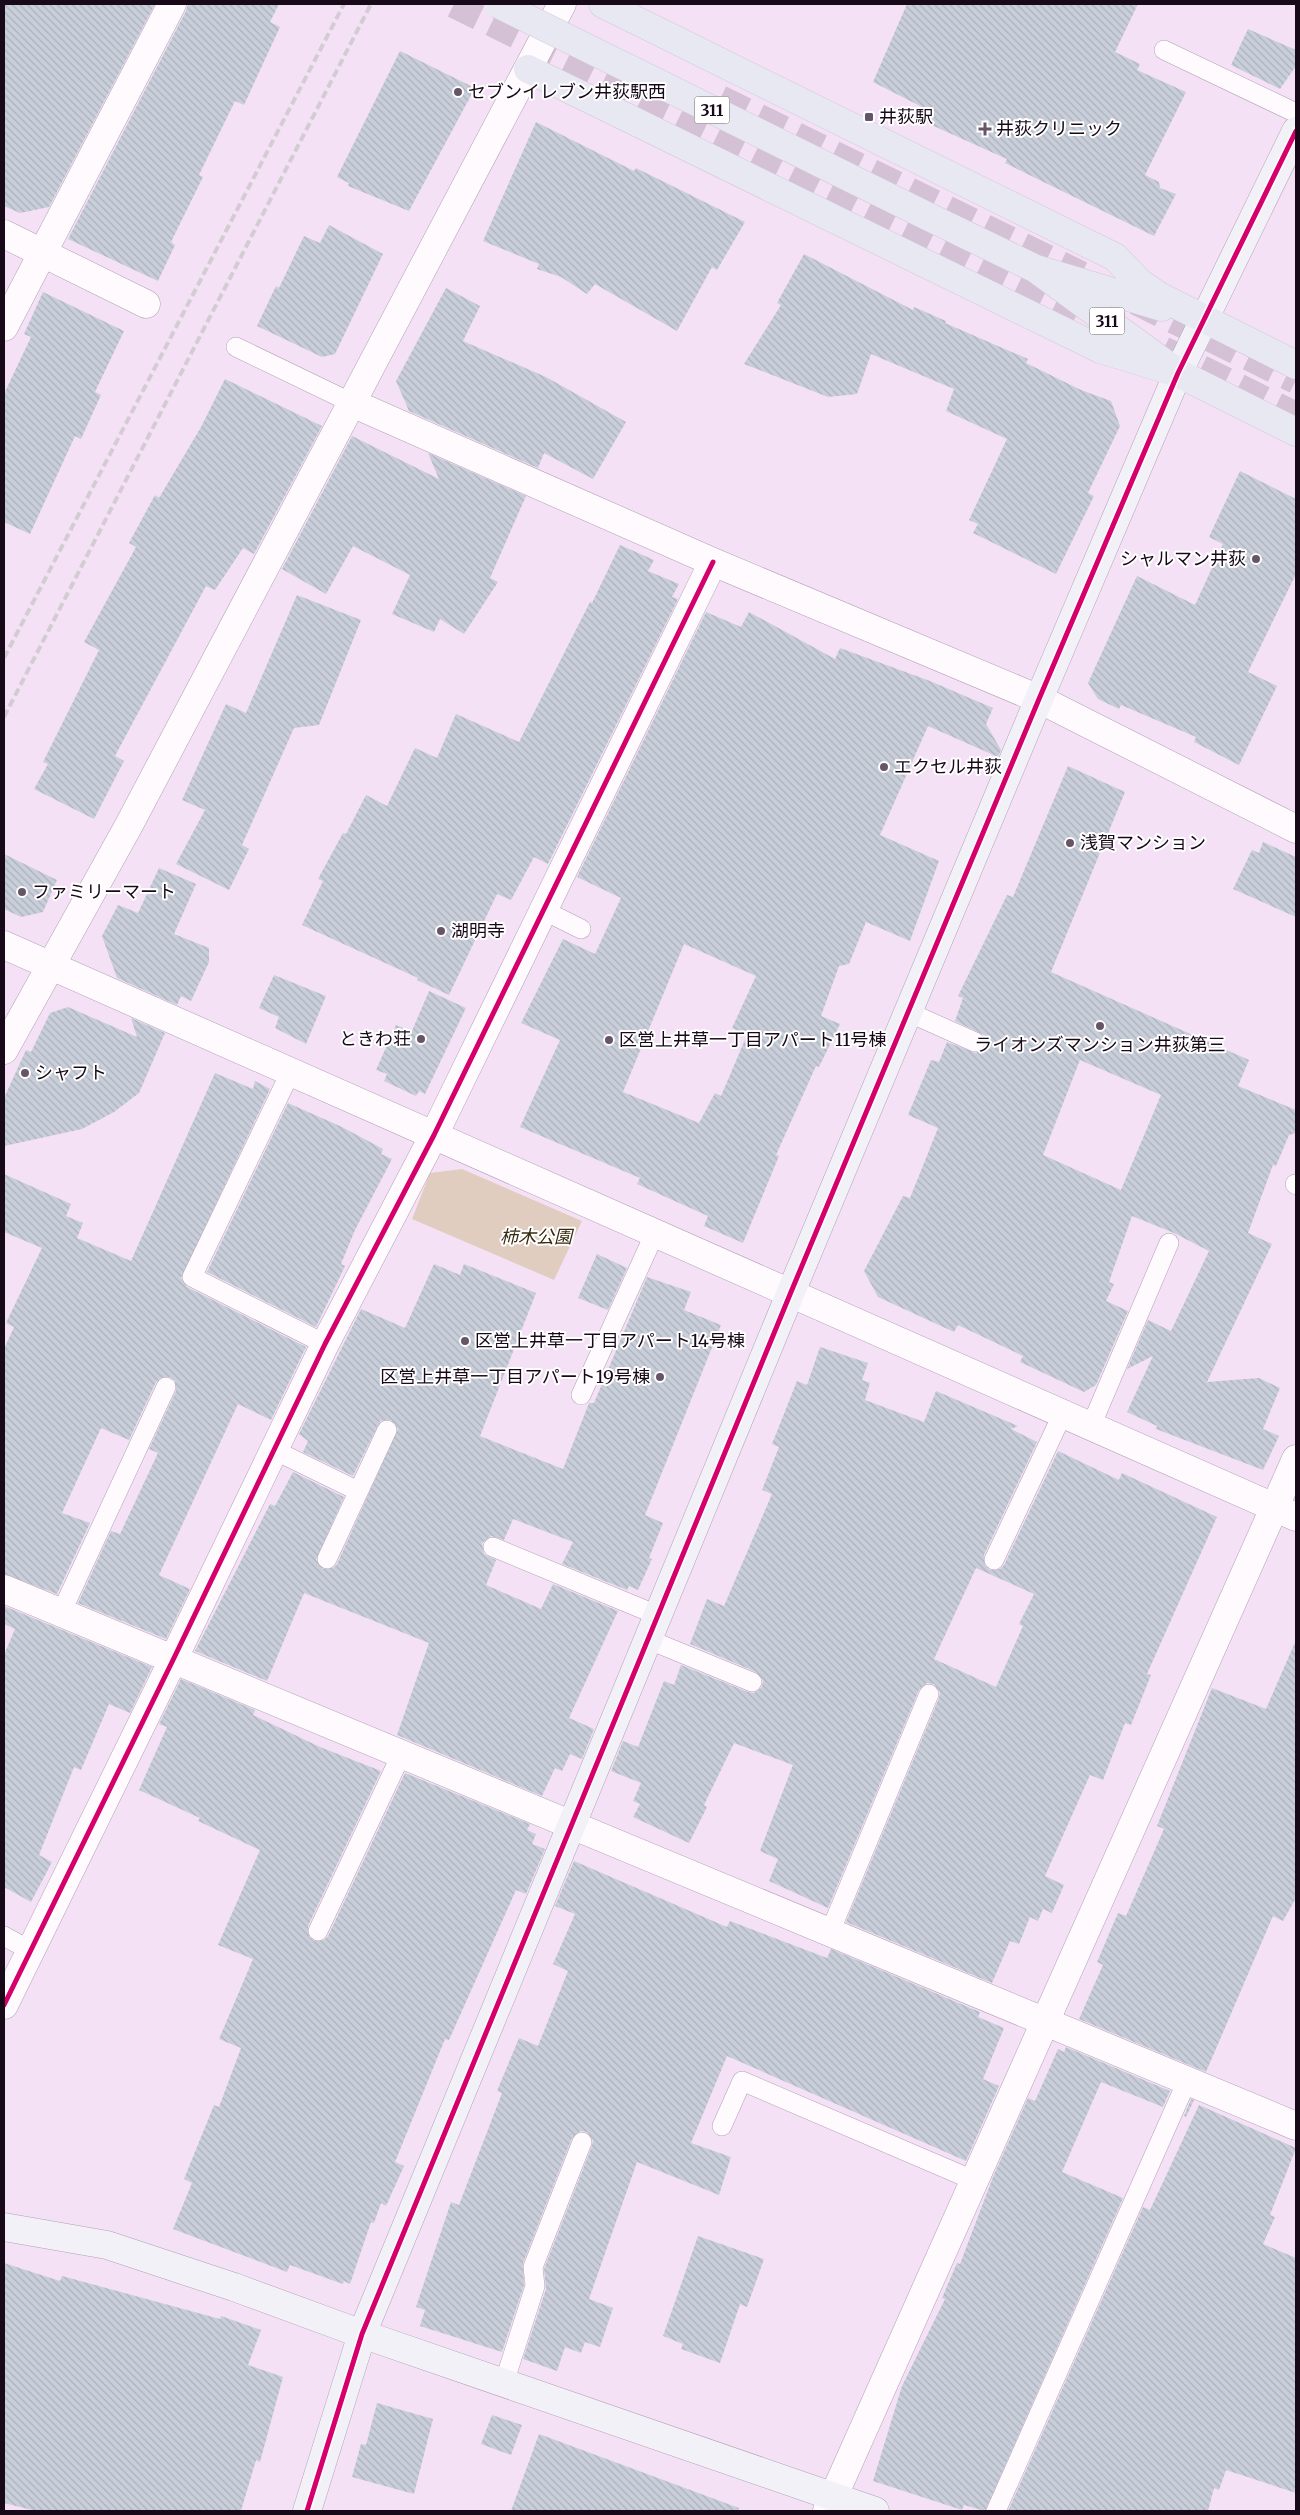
<svg xmlns="http://www.w3.org/2000/svg" width="1300" height="2515" font-family="Merriweather,'Noto Sans JP',serif">
<style>
.green{fill:#e1cdc0}
.building{fill:url(#building-back-hatch);fill-rule:evenodd}
.lines{fill:none;stroke-linecap:round;stroke-linejoin:round}
.primary-tunnel{stroke:#d4c1d5;stroke-width:28;stroke-dasharray:28 14;stroke-linecap:butt}
.lane-casing{stroke:#b2a1b3;stroke-width:20}
.street-casing{stroke:#b2a1b3;stroke-width:29}
.secondary-casing{stroke:#b2a1b3;stroke-width:29}
.primary-casing{stroke:#d1c8d2;stroke-width:29}
.lane{stroke:#fefafe;stroke-width:19}
.street{stroke:#fefafe;stroke-width:28}
.secondary{stroke:#f2f1f8;stroke-width:28}
.primary{stroke:#e7e8f2;stroke-width:28}
.rail{stroke:#d3cdd3;stroke-width:4;stroke-dasharray:8 4;stroke-linecap:butt}
.primary-bridge-casing{stroke:#d1c8d2;stroke-width:29;stroke-linecap:butt}
.primary-bridge{stroke:#e7e8f2;stroke-width:28}
.cycleway-casing{stroke:#fff;stroke-width:8}
.cycleway{stroke:#d6006c;stroke-width:5}
.poi-dot{fill:#655566;stroke:#fff;stroke-width:2}
.labels{text-anchor:middle;stroke-width:4;stroke-linejoin:round;paint-order:stroke}
.shield{fill:#fff;stroke:#5d535d;stroke-width:1}
.shield-label{font-size:16px;font-weight:bold;fill:#180918}
.poi-label{font-size:18px;fill:#180918;stroke:#fff;text-anchor:start}
.park-label{font-size:18px;font-style:italic;fill:#362a0f;stroke:#fff}
</style>
<defs>
<pattern id="building-back-hatch" width="6" height="6" patternUnits="userSpaceOnUse" patternTransform="scale(1.25)"><rect width="6" height="6" fill="#c9cfda"/><path d="M-1 5l2 2M0 0l6 6M5-1l2 2" fill="none" stroke="#acb0ba"/></pattern>
</defs>
<rect width="100%" height="100%" fill="#f5e1f6"/>
<path class="green" d="M462,1169L582,1221L554,1280L412,1219L430,1173Z"/>
<path class="building" d="M4,4H155L49,207L20,213L4,206Z
M188,4H279L270,22L280,27L244,105L235,101L199,175L203,177L171,242L175,245L158,281L68,239L186,11Z
M907,4H1138L1115,52L1140,64L1137,70L1186,92L1145,175L1159,182L1160,188L1176,194L1154,236L1005,163L1007,159L918,119L924,108L873,82Z
M1248,29L1296,50V66L1280,89L1231,65Z
M400,51L475,88L409,211L348,186L349,183L337,177Z
M536,122L634,171L636,168L745,222L717,270L712,267L677,331L595,284L587,294L561,277L537,269L539,264L483,241Z
M329,225L383,254L335,354L322,357L257,326L276,286L279,288L304,236L320,243Z
M804,254L913,310L914,307L946,321L945,323L1028,359L1026,363L1081,390L1111,401L1120,426L1088,493L1094,496L1056,574L973,533L978,524L969,520L1007,439L946,411L954,389L871,354L857,394L828,397L744,364L781,305L777,303Z
M446,288L480,306L463,341L546,377L626,422L593,479L544,453L538,468L409,411L396,381Z
M43,292L124,331L95,392L101,395L81,439L75,436L30,534L4,522V394L31,337L24,334Z
M225,379L322,426L254,554L243,548L215,590L206,586L115,756L124,761L94,819L34,789L48,764L43,762L99,650L84,642L136,547L129,543L155,495L159,498L201,427Z
M352,436L439,479L428,453L526,496L490,578L498,582L464,634L440,619L434,632L392,614L410,575L353,546L326,594L282,569Z
M1240,471L1296,499V574L1248,672L1277,686L1239,765L1194,742L1196,737L1121,705L1119,709L1098,699L1088,683L1137,576L1195,605L1223,544L1209,537Z
M620,545L654,560L648,571L679,584L672,597L678,599L548,864L534,857L511,900L497,894L449,995L417,980L418,978L302,925L323,881L318,879L343,833L346,834L366,795L387,806L415,748L437,758L456,714L519,742L590,602L592,603Z
M297,595L361,620L319,725L294,728L242,845L249,849L229,890L176,864L205,810L182,800L226,704L246,713Z
M706,612L741,627L749,612L835,659L840,648L930,681L993,708L986,724L1001,750L998,757L928,726L880,835L939,861L910,941L866,922L849,964L839,966L821,1016L840,1024L819,1067L816,1066L776,1155L779,1156L743,1243L704,1226L708,1216L637,1184L640,1178L520,1127L560,1040L521,1023L563,939L595,954L621,898L577,877ZM684,944L756,976L732,1028L747,1035L721,1096L715,1093L699,1123L623,1092Z
M1068,766L1125,792L1051,972L1249,1060L1238,1086L1296,1110V1133L1289,1135L1276,1166L1273,1165L1248,1233L1272,1244L1207,1382L1259,1378L1280,1388L1263,1429L1279,1436L1263,1470L1156,1429L1157,1426L1127,1412L1153,1356L1127,1369L1148,1320L1171,1331L1209,1251L1174,1233L1132,1216L1109,1282L1114,1284L1106,1301L1128,1311L1096,1385L1084,1392L1020,1362L1023,1356L958,1325L954,1332L878,1297L864,1271L903,1196L910,1198L938,1128L908,1115L931,1060L939,1062L947,1042L976,1053L985,1046L984,1035L955,1021L963,998L958,996L1007,895L1013,897ZM1080,1060L1161,1095L1121,1190L1043,1155Z
M1263,842L1296,857V917L1233,889L1252,850L1259,853Z
M4,854L57,880L43,912L21,917L4,909Z
M159,868L196,884L174,934L209,948V962L191,1001L181,996L177,1005L117,978L102,936L118,905L138,913Z
M274,975L326,996L306,1044L275,1028L279,1017L259,1008Z
M429,991L466,1008L425,1094L419,1091L416,1096L384,1081L387,1074L376,1070L396,1025L412,1031Z
M68,1007L137,1037L131,1018L165,1033L139,1093L114,1112L82,1129L4,1146V1098L26,1050L31,1052L50,1013Z
M215,1073L253,1089L255,1081L270,1089L181,1278L187,1287L306,1347L271,1420L238,1404L159,1575L190,1589L166,1639L78,1603L111,1531L120,1534L158,1453L149,1449L176,1391L175,1381L170,1377L160,1378L156,1382L129,1440L101,1428L62,1513L90,1523L57,1594L4,1574V1349L14,1327L6,1323L42,1248L4,1232V1174L71,1204L66,1216L83,1223L77,1238L131,1261Z
M288,1103L342,1127L383,1149L381,1154L392,1159L355,1230L341,1264L345,1266L316,1327L207,1272Z
M597,1254L627,1268L608,1310L578,1298Z
M434,1264L460,1275L464,1264L536,1293L480,1436L563,1469L589,1403H594L647,1277L691,1292L684,1310L721,1325L645,1515L663,1523L649,1558L652,1559L638,1590L629,1586L627,1590L562,1564L573,1542L513,1519L504,1540L491,1536L482,1543L484,1554L496,1560L486,1585L541,1609L553,1584L618,1611L569,1718L594,1729L582,1759L570,1754L562,1771L555,1768L542,1796L397,1735L429,1643L304,1593L267,1681L195,1651L270,1504L275,1506L293,1472L344,1497L316,1560L323,1569L333,1568L337,1564L398,1429L391,1420L380,1421L353,1476L303,1452L308,1441L299,1434L361,1309L405,1328Z
M820,1347L868,1363L862,1380L870,1383L865,1400L924,1422L936,1391L1018,1426L1011,1429L1037,1442L984,1555L985,1566L990,1570L1000,1569L1004,1565L1058,1451L1119,1480L1122,1473L1217,1517L1147,1674L1151,1675L1131,1725L1125,1723L1103,1780L1090,1775L1045,1876L1064,1885L1052,1913L1043,1909L1038,1921L1030,1917L1019,1944L1010,1941L992,1983L846,1922L939,1698L940,1692L934,1684L927,1683L919,1690L828,1908L769,1881L778,1859L760,1851L793,1765L734,1743L704,1805L707,1807L689,1843L633,1817L640,1804L633,1801L641,1783L611,1771L623,1741L638,1747L664,1681L674,1685L681,1665L748,1692L754,1693L762,1687L763,1680L756,1672L690,1644L707,1599L724,1606L772,1494L762,1490L779,1447L772,1444L797,1381L807,1385ZM976,1568L1034,1594L1019,1624L1023,1626L996,1687L934,1659Z
M4,1606L152,1667L130,1713L109,1704L81,1770L74,1767L39,1855L52,1862L31,1902L4,1887V1655L15,1629L4,1624Z
M1296,1640V1898L1283,1921L1273,1916L1206,2072L1079,2019L1103,1965L1097,1962L1118,1913L1126,1916L1164,1829L1157,1826L1212,1688L1266,1709Z
M181,1679L255,1710L253,1715L320,1747L381,1771L308,1926L309,1937L314,1941L324,1940L328,1936L405,1773L530,1824L527,1830L536,1834L532,1844L545,1849L526,1894L516,1890L449,2040L445,2039L395,2162L404,2166L386,2206L381,2203L374,2223L371,2222L350,2284L344,2281L343,2284L290,2265L287,2272L173,2229L192,2183L184,2179L214,2105L219,2107L241,2048L219,2039L253,1959L218,1945L260,1850L198,1821L200,1818L139,1790L167,1727L159,1724Z
M574,1861L727,1927L730,1921L827,1958L831,1949L980,2012L978,2017L1004,2028L983,2079L999,2086L966,2161L727,2056L691,2143L731,2157L719,2195L637,2162L589,2299L613,2308L600,2347L585,2342L581,2353L565,2347L557,2371L523,2359L546,2289L544,2269L592,2146L593,2140L587,2132L580,2131L572,2138L523,2263L524,2285L502,2352L420,2326L425,2310L416,2307L451,2202L459,2205L502,2093L497,2091L519,2038L538,2046L568,1971L553,1964L575,1914L555,1906Z
M1066,2047L1170,2091L1163,2107L1101,2082L1062,2172L1123,2198L985,2511L964,2505L962,2510L873,2481L902,2386L945,2299L942,2298L957,2263L960,2264L993,2177L1028,2098L1035,2101L1058,2049L1064,2052Z
M1191,2099L1194,2100L1186,2117L1184,2116Z
M1199,2105L1296,2148L1270,2215L1275,2217L1263,2244L1296,2258V2493L1226,2470L1219,2490L1214,2488L1208,2511H1008L1143,2207L1150,2210Z
M698,2236L764,2259L747,2307L740,2304L720,2363L681,2349L683,2344L663,2336Z
M4,2263L60,2281L62,2276L220,2319L221,2316L261,2330L248,2365L283,2377L260,2462L256,2460L241,2511H36L4,2503Z
M377,2403L433,2419L414,2494L352,2477L361,2444L366,2445Z
M492,2415L522,2425L511,2455L481,2444Z
M539,2434L739,2508L738,2511H511Z"/>
<g class="lines">
<path class="primary-tunnel" d="M454,4L1079,310
M720,99L1081,275
M1136,301L1296,380
M1163,350L1296,416"/>
<g class="lane-casing">
<path id="lane" d="M1164,50L1296,113
M236,347L352,403
M543,910L581,929
M908,1012L975,1042
M291,1071L192,1277L325,1344
M1295,1184L1296,1185
M581,1395L655,1233
M1091,1426L1169,1243
M274,1450L358,1491
M493,1547L657,1615
M327,1559L387,1430
M994,1560L1063,1413
M61,1613L166,1387
M647,1639L752,1682
M318,1931L401,1755
M830,1932L929,1694
M4,1936L31,1951
M722,2126L742,2081L973,2180
M504,2383L535,2286L533,2267L582,2142
M996,2511L1187,2081"/>
</g>
<g class="street-casing">
<path id="street" d="M4,234L146,304
M4,327L172,4
M352,403L713,562L1039,699L1296,829
M4,945L1296,1517
M4,1050L129,825L562,4
M4,1589L1296,2126
M4,2005L173,1660L325,1344L434,1135L713,562
M827,2511L1296,1459"/>
</g>
<g class="secondary-casing">
<path id="secondary" d="M4,2227L107,2245L234,2287L362,2334L875,2511
M307,2511L362,2334L791,1292L1039,699L1178,373L1296,131"/>
</g>
<g class="primary-casing">
<path id="primary" d="M603,4L1115,257L1140,283L1159,296L1296,365
M528,69L1100,349L1178,373
M927,216L1036,269L1162,307
M1036,269L1178,373L1296,432"/>
</g>
<use href="#lane" class="lane"/>
<use href="#street" class="street"/>
<use href="#secondary" class="secondary"/>
<use href="#primary" class="primary"/>
<path class="rail" d="M4,658L344,4
M4,717L371,4"/>
<g class="primary-bridge-casing">
<path id="primary-bridge" d="M498,4L927,216"/>
</g>
<use href="#primary-bridge" class="primary-bridge"/>
<g class="cycleway-casing">
<path id="cycleway" d="M4,2005L173,1660L325,1344L434,1135L713,562
M307,2511L362,2334L791,1292L1039,699L1178,373L1296,131"/>
</g>
<use href="#cycleway" class="cycleway"/>
</g>
<g class="poi-dot">
<circle cx="458" cy="92" r="5"/>
<rect x="864" y="112" width="10" height="10" rx="2.5"/>
<path d="M982.5 121.5h5v5h5v5h-5v5h-5v-5h-5v-5h5z"/>
<circle cx="1256" cy="559" r="5"/>
<circle cx="884" cy="767" r="5"/>
<circle cx="1070" cy="843" r="5"/>
<circle cx="22" cy="892" r="5"/>
<circle cx="441" cy="931" r="5"/>
<circle cx="1100" cy="1026" r="5"/>
<circle cx="421" cy="1039" r="5"/>
<circle cx="609" cy="1040" r="5"/>
<circle cx="25" cy="1073" r="5"/>
<circle cx="465" cy="1341" r="5"/>
<circle cx="660" cy="1377" r="5"/>
</g>
<g class="labels">
<g class="shield">
<rect x="694.5" y="96.5" width="35" height="27" rx="4"/>
<rect x="1089.5" y="307.5" width="35" height="27" rx="4"/>
</g>
<g class="shield-label">
<text x="712" y="116">311</text>
<text x="1107" y="327">311</text>
</g>
<g class="poi-label">
<text x="468" y="98">セブンイレブン井荻駅西</text>
<text x="879" y="123">井荻駅</text>
<text x="996" y="135">井荻クリニック</text>
<text x="1246" y="565" text-anchor="end">シャルマン井荻</text>
<text x="894" y="773">エクセル井荻</text>
<text x="1080" y="849">浅賀マンション</text>
<text x="32" y="898">ファミリーマート</text>
<text x="451" y="937">湖明寺</text>
<text x="411" y="1045" text-anchor="end">ときわ荘</text>
<text x="619" y="1046">区営上井草一丁目アパート11号棟</text>
<text x="1100" y="1051" text-anchor="middle">ライオンズマンション井荻第三</text>
<text x="35" y="1079">シャフト</text>
<text x="475" y="1347">区営上井草一丁目アパート14号棟</text>
<text x="650" y="1383" text-anchor="end">区営上井草一丁目アパート19号棟</text>
</g>
<g class="park-label">
<text x="536" y="1243">柿木公園</text>
</g>
</g>
<rect width="1300" height="2515" fill="none" stroke="#180918" stroke-width="10"/>
</svg>
